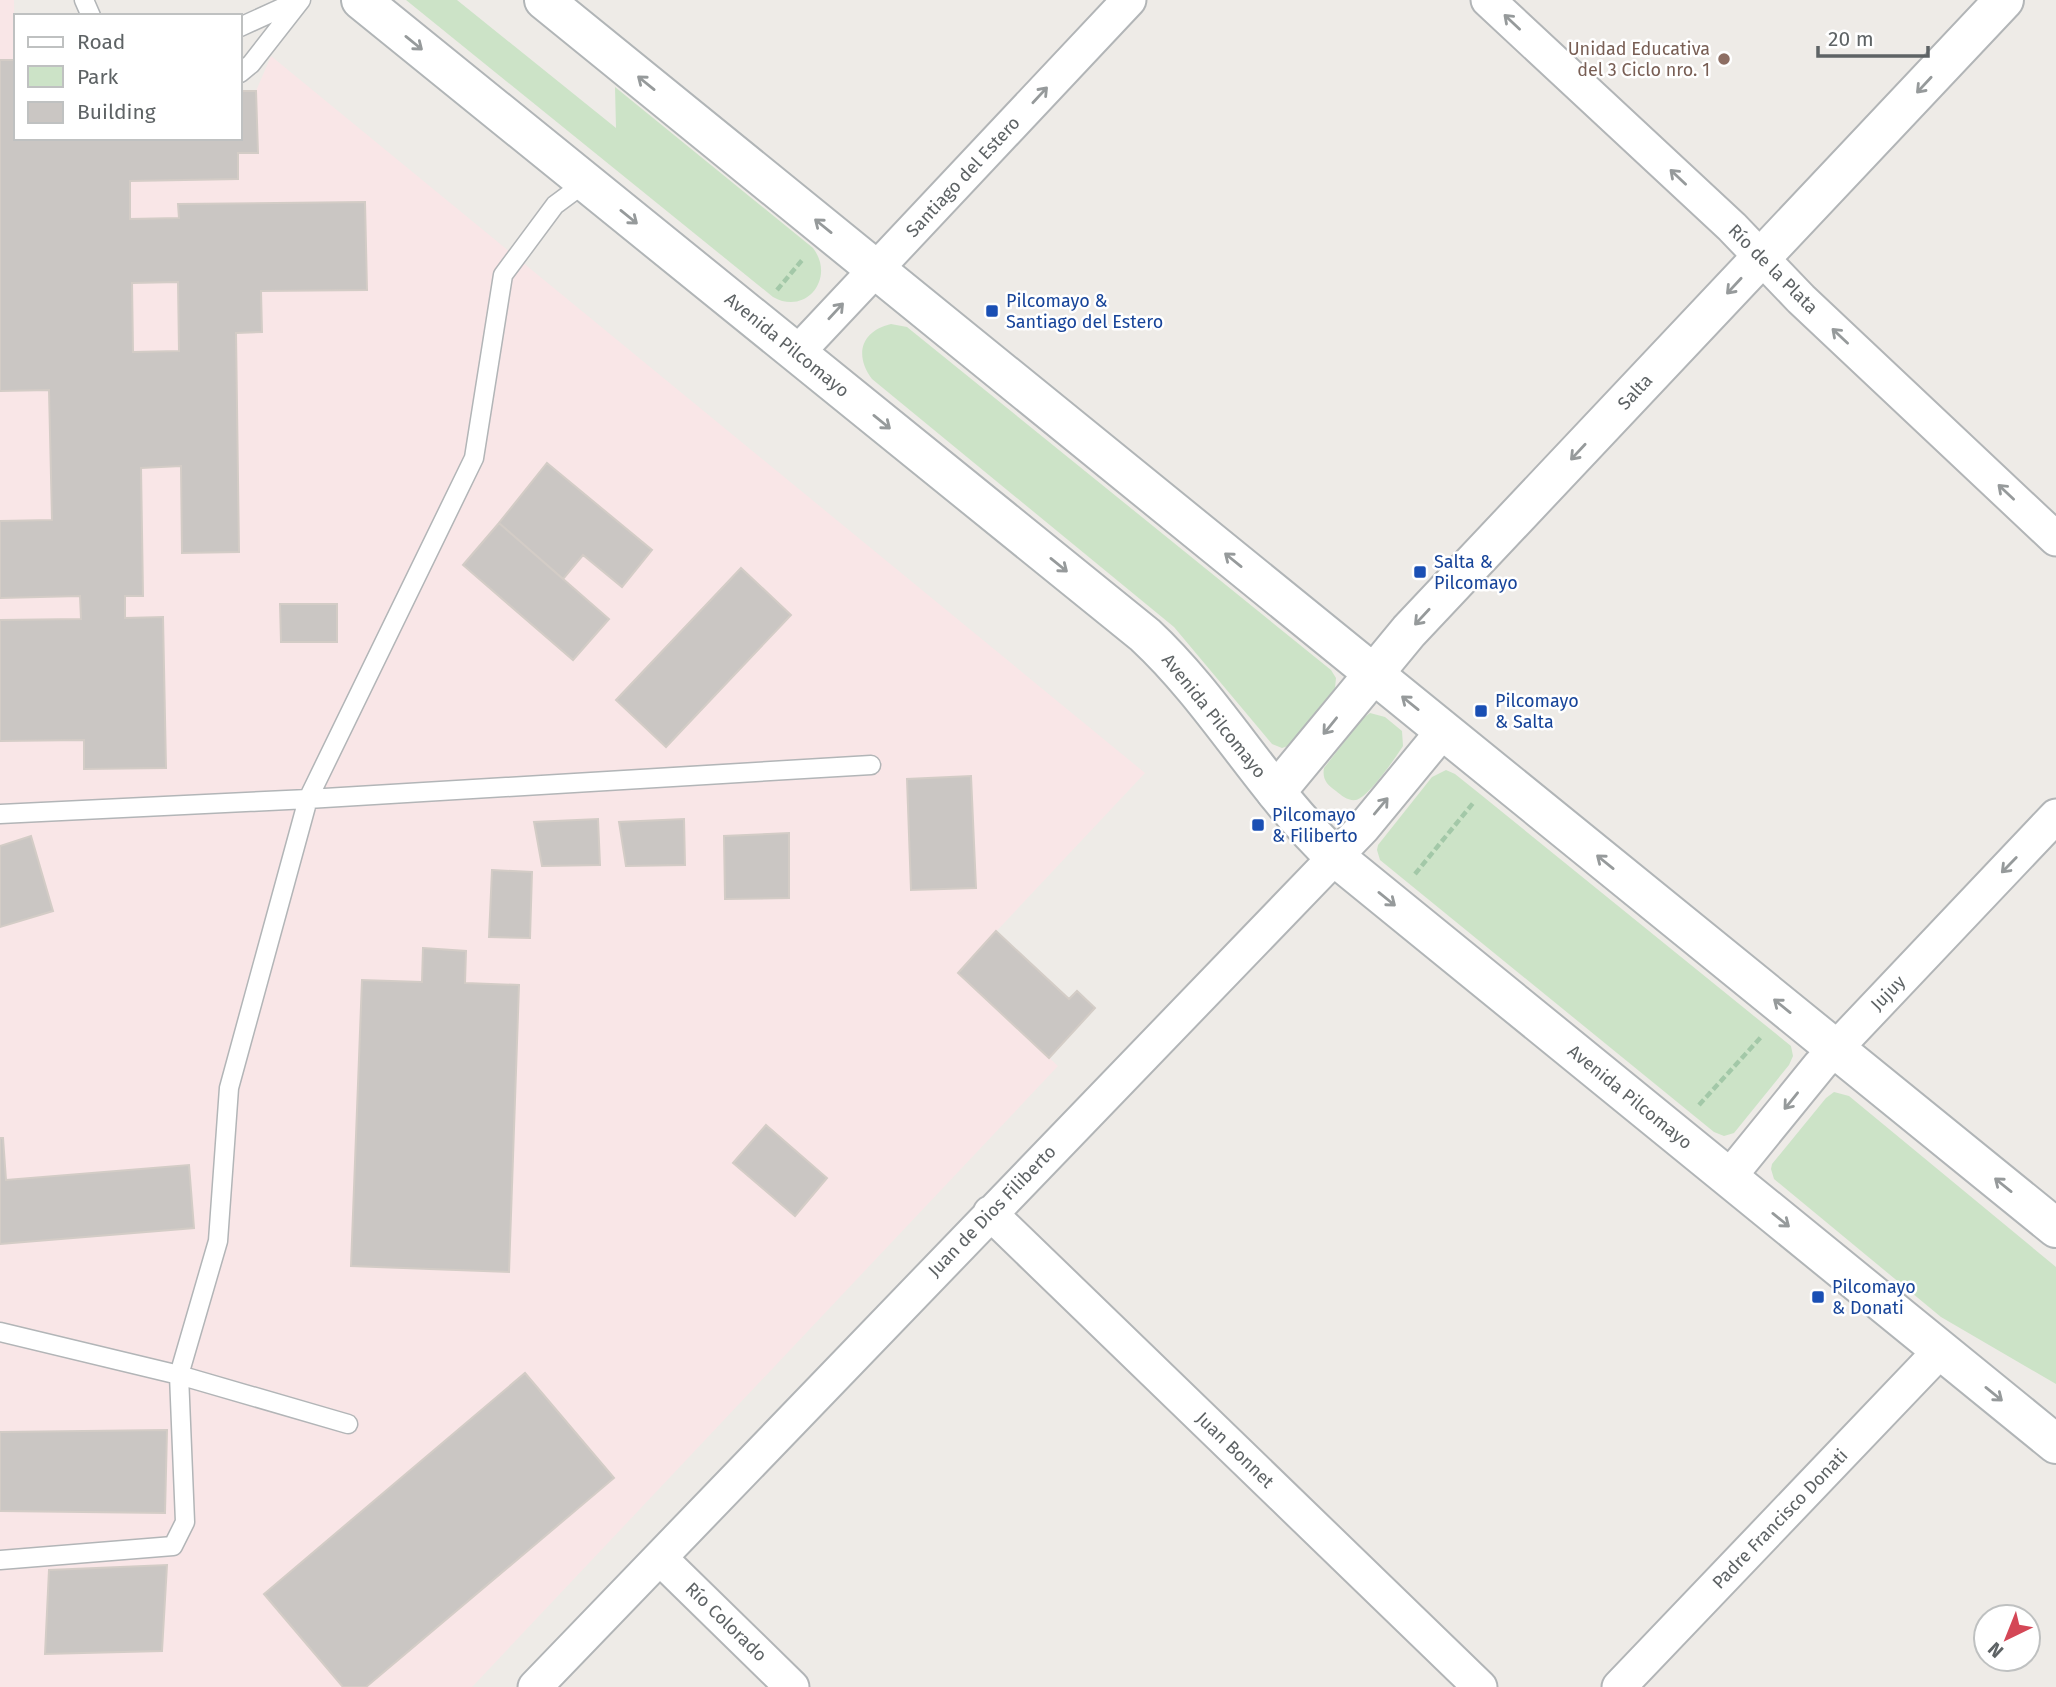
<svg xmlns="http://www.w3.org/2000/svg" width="2056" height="1687" font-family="'Fira Sans',sans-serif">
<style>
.medical{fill:#f9e6e7}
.green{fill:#cce3c7}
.building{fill:#cac6c3;stroke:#d3ccc6;stroke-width:2;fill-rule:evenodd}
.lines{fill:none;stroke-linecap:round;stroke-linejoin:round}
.service-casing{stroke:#b2b5b7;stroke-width:21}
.minor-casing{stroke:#b2b5b7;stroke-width:37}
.tertiary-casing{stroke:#b2b5b7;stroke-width:42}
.secondary-casing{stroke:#b1b5b7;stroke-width:42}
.path{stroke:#a3c8a8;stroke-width:4.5;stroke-dasharray:7 3.5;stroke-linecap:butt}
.service{stroke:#fff;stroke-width:18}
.minor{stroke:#fff;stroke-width:33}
.tertiary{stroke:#fff;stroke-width:38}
.secondary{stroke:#fff;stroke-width:38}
.oneway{stroke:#969a9b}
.education-dot{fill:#8d6e63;stroke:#fff;stroke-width:2.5}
.transit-dot{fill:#1a4fb4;stroke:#fff;stroke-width:2.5}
.labels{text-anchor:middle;stroke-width:5;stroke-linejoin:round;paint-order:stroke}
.education-label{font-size:18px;fill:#785e54;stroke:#fff;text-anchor:end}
.street-label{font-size:18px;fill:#5e6365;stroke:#fff}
.transit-label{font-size:18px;fill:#164399;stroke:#fff;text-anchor:start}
</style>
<rect width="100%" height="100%" fill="#eeebe7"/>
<path class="medical" d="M0,0H14L16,138H240V91H256L271,56L1145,773L958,972L1058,1066L472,1687H0Z"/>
<path class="green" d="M406,0H457L616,128L615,87L813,248C836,278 806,316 773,297Z
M891,324L907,327L1331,670L1336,678L1335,688L1291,745L1282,748L1272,744L1174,627L872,379C854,355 861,331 891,324Z
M1370,713L1385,717L1402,731L1403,746C1396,757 1368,798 1356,800C1348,801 1342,796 1336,791C1327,785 1322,779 1324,768L1362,719Z
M1446,770L1455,774L1480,794L1791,1046L1793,1056L1789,1065L1734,1133L1724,1136L1714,1132L1380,860L1377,850L1378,845L1432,777Z
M1834,1092L1849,1096L2056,1267V1384L1941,1317L1774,1179L1771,1169L1772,1164L1826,1098Z"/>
<path class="building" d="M0,60H16V138H240V91H256L258,153H238V179L130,181V219L179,218L178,204L365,202L367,290L261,291L262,332L236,333L239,552L182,553L181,466L141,468L143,596H125V618L163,617L166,768L84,769V740L0,741V620L81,619L80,596L0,598V521L52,520L49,390L0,391ZM178,282L179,351L133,352L132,283Z
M547,463L652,550L622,587L583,555L563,579L499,523Z
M499,523L609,619L573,660L463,565Z
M741,568L791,615L666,747L616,700Z
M280,604H337V642H281Z
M971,776L976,888L911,890L907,779Z
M598,819L600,865L542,866L534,822Z
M684,819L685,865L626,866L619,822Z
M789,833V898L725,899L724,836Z
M31,836L53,911L0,927V846Z
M492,870L532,872L530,938L489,937Z
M996,931L1069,999L1077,991L1095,1008L1049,1058L958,973Z
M423,948L466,951L465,983L519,985L509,1272L351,1266L362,980L422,982Z
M766,1125L827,1178L795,1216L733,1163Z
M0,1138H3L6,1180L189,1165L194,1228L0,1244Z
M525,1373L614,1478L366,1687H343L264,1594Z
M167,1430L165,1513L0,1511V1432Z
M167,1565L162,1651L45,1654L49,1570Z"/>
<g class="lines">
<g class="service-casing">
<path id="service" d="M84,0L91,16
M240,27L297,1
M240,73L251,64L301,0
M0,814L308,799L871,765
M0,1332L179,1375L348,1424
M0,1560L173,1546L185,1522L179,1375L218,1241L229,1088L308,799L474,458L503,275L555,205L586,182"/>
</g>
<g class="minor-casing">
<path id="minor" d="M1488,0L1732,227L1801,299L2056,539
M797,353L1129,0
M1729,1177L1820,1065L2056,816
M990,1213L1480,1687
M660,1558L792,1687
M535,1687L1363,828L1443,731
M1619,1687L1941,1350"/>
</g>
<g class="tertiary-casing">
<path id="tertiary" d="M1276,792L1409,631L2004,0"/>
</g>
<g class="secondary-casing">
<path id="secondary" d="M361,0L1145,635C1216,701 1263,789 1334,856L2056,1444
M544,0L2056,1228"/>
</g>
<path class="path" d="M777,290L803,259
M1415,874L1474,802
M1699,1105L1762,1036"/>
<use href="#service" class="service"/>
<use href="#minor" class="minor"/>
<use href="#tertiary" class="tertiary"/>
<use href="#secondary" class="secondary"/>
</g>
<defs><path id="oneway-shaft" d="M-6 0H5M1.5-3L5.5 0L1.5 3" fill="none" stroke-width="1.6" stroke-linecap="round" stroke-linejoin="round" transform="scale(1.75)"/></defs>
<g class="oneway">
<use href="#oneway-shaft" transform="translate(1512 22) rotate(-137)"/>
<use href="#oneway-shaft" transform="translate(414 43) rotate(39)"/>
<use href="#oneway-shaft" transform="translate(646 83) rotate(-141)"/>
<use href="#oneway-shaft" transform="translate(1924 85) rotate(133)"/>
<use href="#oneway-shaft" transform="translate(1040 95) rotate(-47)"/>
<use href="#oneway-shaft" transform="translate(1678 177) rotate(-137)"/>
<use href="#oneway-shaft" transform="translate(629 217) rotate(39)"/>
<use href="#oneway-shaft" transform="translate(823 226) rotate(-141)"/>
<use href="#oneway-shaft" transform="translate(1734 286) rotate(133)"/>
<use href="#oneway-shaft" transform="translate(836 311) rotate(-47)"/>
<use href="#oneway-shaft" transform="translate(1840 336) rotate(-137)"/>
<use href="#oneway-shaft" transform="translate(882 422) rotate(39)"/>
<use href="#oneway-shaft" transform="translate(1578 452) rotate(133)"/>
<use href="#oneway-shaft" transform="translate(2006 492) rotate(-137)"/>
<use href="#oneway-shaft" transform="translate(1233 560) rotate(-141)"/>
<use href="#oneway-shaft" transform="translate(1059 565) rotate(39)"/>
<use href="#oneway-shaft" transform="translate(1422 617) rotate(133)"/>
<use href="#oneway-shaft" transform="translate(1410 703) rotate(-141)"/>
<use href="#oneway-shaft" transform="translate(1330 726) rotate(129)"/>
<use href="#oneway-shaft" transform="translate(1381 806) rotate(-50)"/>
<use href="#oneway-shaft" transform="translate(1605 862) rotate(-141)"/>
<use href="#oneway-shaft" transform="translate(2009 865) rotate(134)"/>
<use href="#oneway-shaft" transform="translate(1387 899) rotate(39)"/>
<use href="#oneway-shaft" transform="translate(1782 1006) rotate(-141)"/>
<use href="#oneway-shaft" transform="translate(1791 1101) rotate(129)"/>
<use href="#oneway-shaft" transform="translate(2003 1185) rotate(-141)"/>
<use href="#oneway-shaft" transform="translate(1781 1220) rotate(39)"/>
<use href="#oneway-shaft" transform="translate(1994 1394) rotate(39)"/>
</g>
<circle class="education-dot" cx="1724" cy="59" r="7"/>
<g class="transit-dot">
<rect x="985" y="304" width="14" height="14" rx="3.5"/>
<rect x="1413" y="565" width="14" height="14" rx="3.5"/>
<rect x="1474" y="704" width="14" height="14" rx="3.5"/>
<rect x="1251" y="818" width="14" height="14" rx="3.5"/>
<rect x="1811" y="1290" width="14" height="14" rx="3.5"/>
</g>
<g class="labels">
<g class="education-label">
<text x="1710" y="55">Unidad Educativa<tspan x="1710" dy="21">del 3 Ciclo nro. 1</tspan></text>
</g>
<g class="street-label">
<text transform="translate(963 177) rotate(-47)" y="6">Santiago del Estero</text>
<text transform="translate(1773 269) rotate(45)" y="6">Río de la Plata</text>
<text transform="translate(787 345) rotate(39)" y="6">Avenida Pilcomayo</text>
<text transform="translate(1635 392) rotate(-47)" y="6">Salta</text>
<text transform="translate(1214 716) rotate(51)" y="6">Avenida Pilcomayo</text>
<text transform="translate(1888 993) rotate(-46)" y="6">Jujuy</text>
<text transform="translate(1630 1097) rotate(39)" y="6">Avenida Pilcomayo</text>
<text transform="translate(992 1211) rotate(-46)" y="6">Juan de Dios Filiberto</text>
<text transform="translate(1235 1450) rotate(44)" y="6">Juan Bonnet</text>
<text transform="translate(1780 1519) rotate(-46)" y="6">Padre Francisco Donati</text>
<text transform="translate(726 1622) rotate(44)" y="6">Río Colorado</text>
</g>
<g class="transit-label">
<text x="1006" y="307">Pilcomayo &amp;<tspan x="1006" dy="21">Santiago del Estero</tspan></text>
<text x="1434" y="568">Salta &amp;<tspan x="1434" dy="21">Pilcomayo</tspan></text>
<text x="1495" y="707">Pilcomayo<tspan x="1495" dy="21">&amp; Salta</tspan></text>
<text x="1272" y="821">Pilcomayo<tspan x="1272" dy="21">&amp; Filiberto</tspan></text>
<text x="1832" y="1293">Pilcomayo<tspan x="1832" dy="21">&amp; Donati</tspan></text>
</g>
</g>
<rect x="14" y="14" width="228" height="126" fill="#ffffff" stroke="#bfc1c1" stroke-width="2"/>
<rect x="28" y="37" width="35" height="10" fill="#ffffff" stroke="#bfc1c1" stroke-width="2"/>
<text x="77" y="49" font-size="21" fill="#5e6365">Road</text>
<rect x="28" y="66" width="35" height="21" fill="#cce3c7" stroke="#bfc1c1" stroke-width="2"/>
<text x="77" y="84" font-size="21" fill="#5e6365">Park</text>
<rect x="28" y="102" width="35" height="21" fill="#cac6c3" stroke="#bfc1c1" stroke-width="2"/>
<text x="77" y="119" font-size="21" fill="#5e6365">Building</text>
<g transform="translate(2007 1638) rotate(223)"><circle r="33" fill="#ffffff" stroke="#bfc1c1" stroke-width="2"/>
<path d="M0-5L12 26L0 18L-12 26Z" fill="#d44756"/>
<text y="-10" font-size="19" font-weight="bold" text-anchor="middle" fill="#5e6365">N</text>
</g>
<path d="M1818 46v10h110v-10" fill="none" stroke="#5e6365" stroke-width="3.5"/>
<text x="1828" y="46" font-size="21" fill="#5e6365" stroke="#ffffff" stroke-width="5" paint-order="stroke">20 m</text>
</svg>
